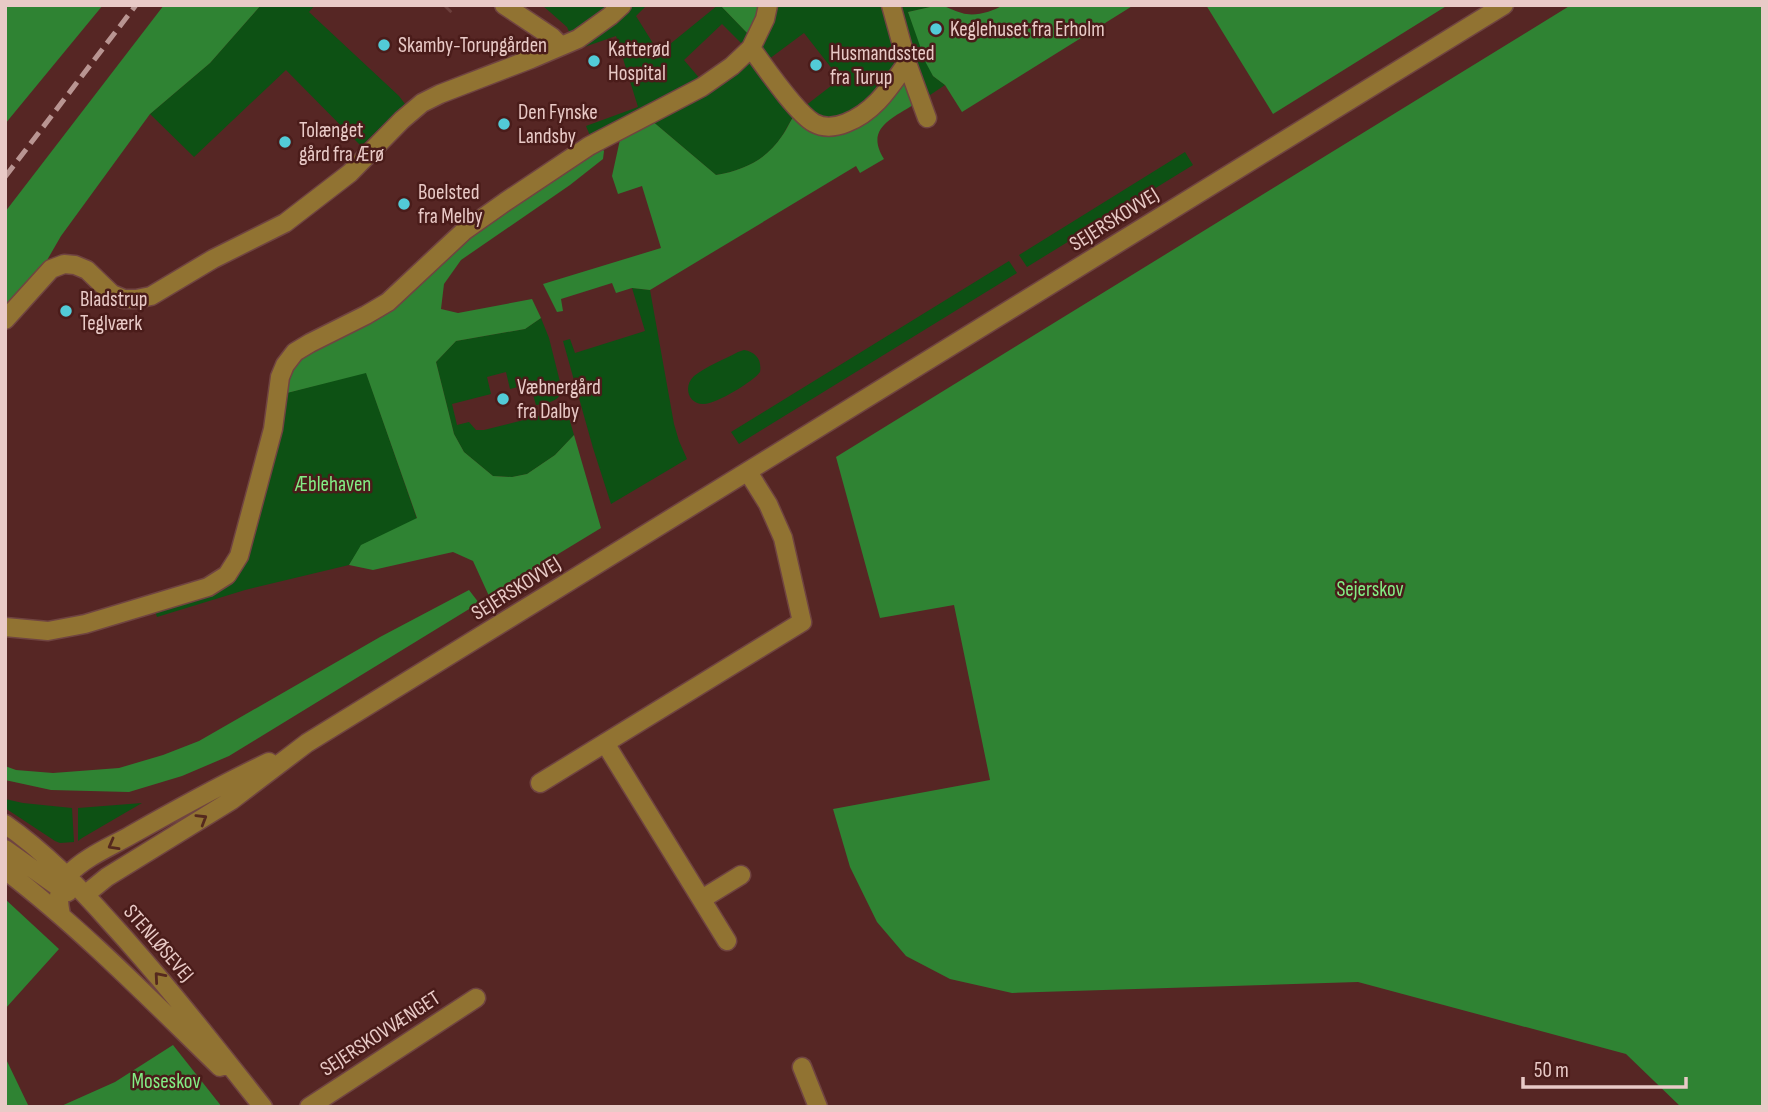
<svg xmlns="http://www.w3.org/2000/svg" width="1768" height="1112" font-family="'Sofia Sans Condensed',sans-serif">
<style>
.green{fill:#0d5114}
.forest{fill:#2f8333}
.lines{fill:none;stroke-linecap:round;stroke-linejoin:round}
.minor-tunnel{stroke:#6c3f3c;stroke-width:18;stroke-dasharray:18 9;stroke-linecap:butt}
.minor-casing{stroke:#704441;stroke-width:21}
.minor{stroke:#917332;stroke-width:18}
.rail{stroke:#b99592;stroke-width:5;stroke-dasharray:14 7;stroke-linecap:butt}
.oneway{stroke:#55291e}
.poi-dot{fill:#52cbd7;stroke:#4a1c1a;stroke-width:2.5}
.labels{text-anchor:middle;stroke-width:5;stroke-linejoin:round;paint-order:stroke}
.poi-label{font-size:21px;fill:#e9cac7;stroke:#4a1c1a;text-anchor:start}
.street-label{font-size:21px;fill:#e9cac7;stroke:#4a1c1a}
.park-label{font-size:21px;fill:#83ed84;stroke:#4a1c1a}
</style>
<rect width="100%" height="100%" fill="#562624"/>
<path class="green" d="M261,5H315L309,12L399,96L405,104L361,146L286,70L194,157L150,114L210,63Z
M542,5H617L571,36L567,27Z
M633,5H647L636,16L659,53L718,5H720L750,36L741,43L722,24L684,60L701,80L591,138L586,126L638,107L616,36L561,55L622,15Z
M772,5H887L897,58L871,102L837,120H818L805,106L840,79L804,33L769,59L778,71L776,73L760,49Z
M897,5H939L908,12L933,76L945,85L930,95L925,88Z
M750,60L797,112C790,120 788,127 782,136C766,160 744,170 716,175L651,120Z
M1185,152L1193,165L1027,267L1019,255Z
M1009,261L1017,273L739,444L731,432Z
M632,288L650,290L674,424L679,441L687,459L611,504L593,448L563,341L570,339L575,353L645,331Z
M541,318L549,338L562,390C559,402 547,403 536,405L530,384L510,389L506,372L487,377L491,394L452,404L457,425L469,422L476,430H484L559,411L565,412L569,418L574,435L555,455L527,474L512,477L493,476L464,452L454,434L436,362L456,341L525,329Z
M744,350C756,352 762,360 760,372C754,381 715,405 703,404C688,404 683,386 694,376C705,367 725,359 738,352Z
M366,372L417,519L362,545L349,565L245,590L157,617L154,608L221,587L283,394Z
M5,799L23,803L72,808L74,842L60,843L55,841L5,808Z
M142,803L82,838L78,841V808Z"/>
<path class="forest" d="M5,5H103L5,124Z
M164,5H261L210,63L150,114L61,236L46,262L5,309V212Z
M720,5H762L750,36Z
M939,5C947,6 953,11 962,13C974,17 992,12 1003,5H1134L962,112L945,85L933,76L926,63L908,12Z
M1206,5H1448L1273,114Z
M1571,5H1763V1107H1681L1626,1054L1358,982L1012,993L950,979L906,956L877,922L850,867L833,809L990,780L954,605L880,618L836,457Z
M904,79L913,105C891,119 865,129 884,159L860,173L856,166L650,290L632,288L616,293L612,283L561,299L563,311L557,312L543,284L661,248L642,186L618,194L612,176L621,135L651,120L716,175C744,170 766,160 782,136C788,128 790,120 797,112L822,130Z
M601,147L604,151L603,159L570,185L461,260L444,284L441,309L458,313L532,299L541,318L525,329L456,341L436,362L454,434L464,452L493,476L512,477L527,474L555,455L574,435L601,528L489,596L473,561L453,552L373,570L349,565L361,545L417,518L366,373L283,394C289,374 295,365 311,351L467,236Z
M469,590L479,603L229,756L182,776L129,792L51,790L5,780V766L16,770L53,773L119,768L163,755L199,741L380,637Z
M5,899L59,949L5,1009Z
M173,1045L222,1107H59L115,1082Z
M5,1057L29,1107H5Z"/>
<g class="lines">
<path class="minor-tunnel" d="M444,7L446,5"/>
<g class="minor-casing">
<path id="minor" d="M504,5L552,37L561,46
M768,5L765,19L751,48C765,67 796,113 814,123C825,129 836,127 846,123C875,112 890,87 907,63L891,5
M907,63L927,118
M5,320L51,269L64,264L75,265L87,270L112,294L124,299H136L151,296L213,259L285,223L350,173L402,120L422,103L440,94L531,59L578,39L610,16L622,5
M5,627L48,631L85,624L208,587L227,575L239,556L273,429L280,377L285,365L295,352L310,343L366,315L388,302L464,231L505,202L589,146L702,87L732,66L751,48
M605,743L727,941
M540,783L802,622L783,538L768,504L748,472
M5,824C45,852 78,886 110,922C164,981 213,1044 263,1107
M5,849L54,884L68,892
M5,870C82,929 150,999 220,1067
M86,894L107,877L232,800L307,743L1504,5
M702,899L741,875
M61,915C58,901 57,887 68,875C85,857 110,847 131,835C177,809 222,784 269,762
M802,1067L818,1107
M309,1107L476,998"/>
</g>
<use href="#minor" class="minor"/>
<path class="rail" d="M5,177L136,5"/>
</g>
<defs><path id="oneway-chevron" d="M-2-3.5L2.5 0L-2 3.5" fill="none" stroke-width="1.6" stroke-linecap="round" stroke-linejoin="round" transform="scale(1.75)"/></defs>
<g class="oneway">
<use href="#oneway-chevron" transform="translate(202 819) rotate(-31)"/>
<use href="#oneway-chevron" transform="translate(113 845) rotate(151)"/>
<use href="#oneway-chevron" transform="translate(159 977) rotate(-131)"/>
</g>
<g class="poi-dot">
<circle cx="936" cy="29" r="7"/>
<circle cx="384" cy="45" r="7"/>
<circle cx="594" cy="61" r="7"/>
<circle cx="816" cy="65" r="7"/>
<circle cx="504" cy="124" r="7"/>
<circle cx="285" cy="142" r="7"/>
<circle cx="404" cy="204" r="7"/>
<circle cx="66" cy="311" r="7"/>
<circle cx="503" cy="399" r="7"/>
</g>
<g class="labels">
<g class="poi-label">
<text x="950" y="36">Keglehuset fra Erholm</text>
<text x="398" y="52">Skamby-Torupgården</text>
<text x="608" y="56">Katterød<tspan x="608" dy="24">Hospital</tspan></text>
<text x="830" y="60">Husmandssted<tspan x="830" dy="24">fra Turup</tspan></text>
<text x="518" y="119">Den Fynske<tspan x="518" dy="24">Landsby</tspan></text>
<text x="299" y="137">Tolænget<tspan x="299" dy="24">gård fra Ærø</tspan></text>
<text x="418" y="199">Boelsted<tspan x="418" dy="24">fra Melby</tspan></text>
<text x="80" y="306">Bladstrup<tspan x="80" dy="24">Teglværk</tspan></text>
<text x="517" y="394">Væbnergård<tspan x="517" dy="24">fra Dalby</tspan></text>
</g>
<g class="street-label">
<text transform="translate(1114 219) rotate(-32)" y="7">SEJERSKOVVEJ</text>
<text transform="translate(516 588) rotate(-32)" y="7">SEJERSKOVVEJ</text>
<text transform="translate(159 943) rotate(49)" y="7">STENLØSEVEJ</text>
<text transform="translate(380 1033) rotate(-33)" y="7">SEJERSKOVVÆNGET</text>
</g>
<g class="park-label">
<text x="333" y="491">Æblehaven</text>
<text x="1370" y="596">Sejerskov</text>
<text x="166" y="1088">Moseskov</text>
</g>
</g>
<rect width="1768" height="1112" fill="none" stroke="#e9cac7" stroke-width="14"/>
<path d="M1523 1077v10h163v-10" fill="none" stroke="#e9cac7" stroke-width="3.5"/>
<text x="1534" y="1077" font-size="21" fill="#e9cac7" stroke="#4a1c1a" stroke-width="5" paint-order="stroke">50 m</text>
</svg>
